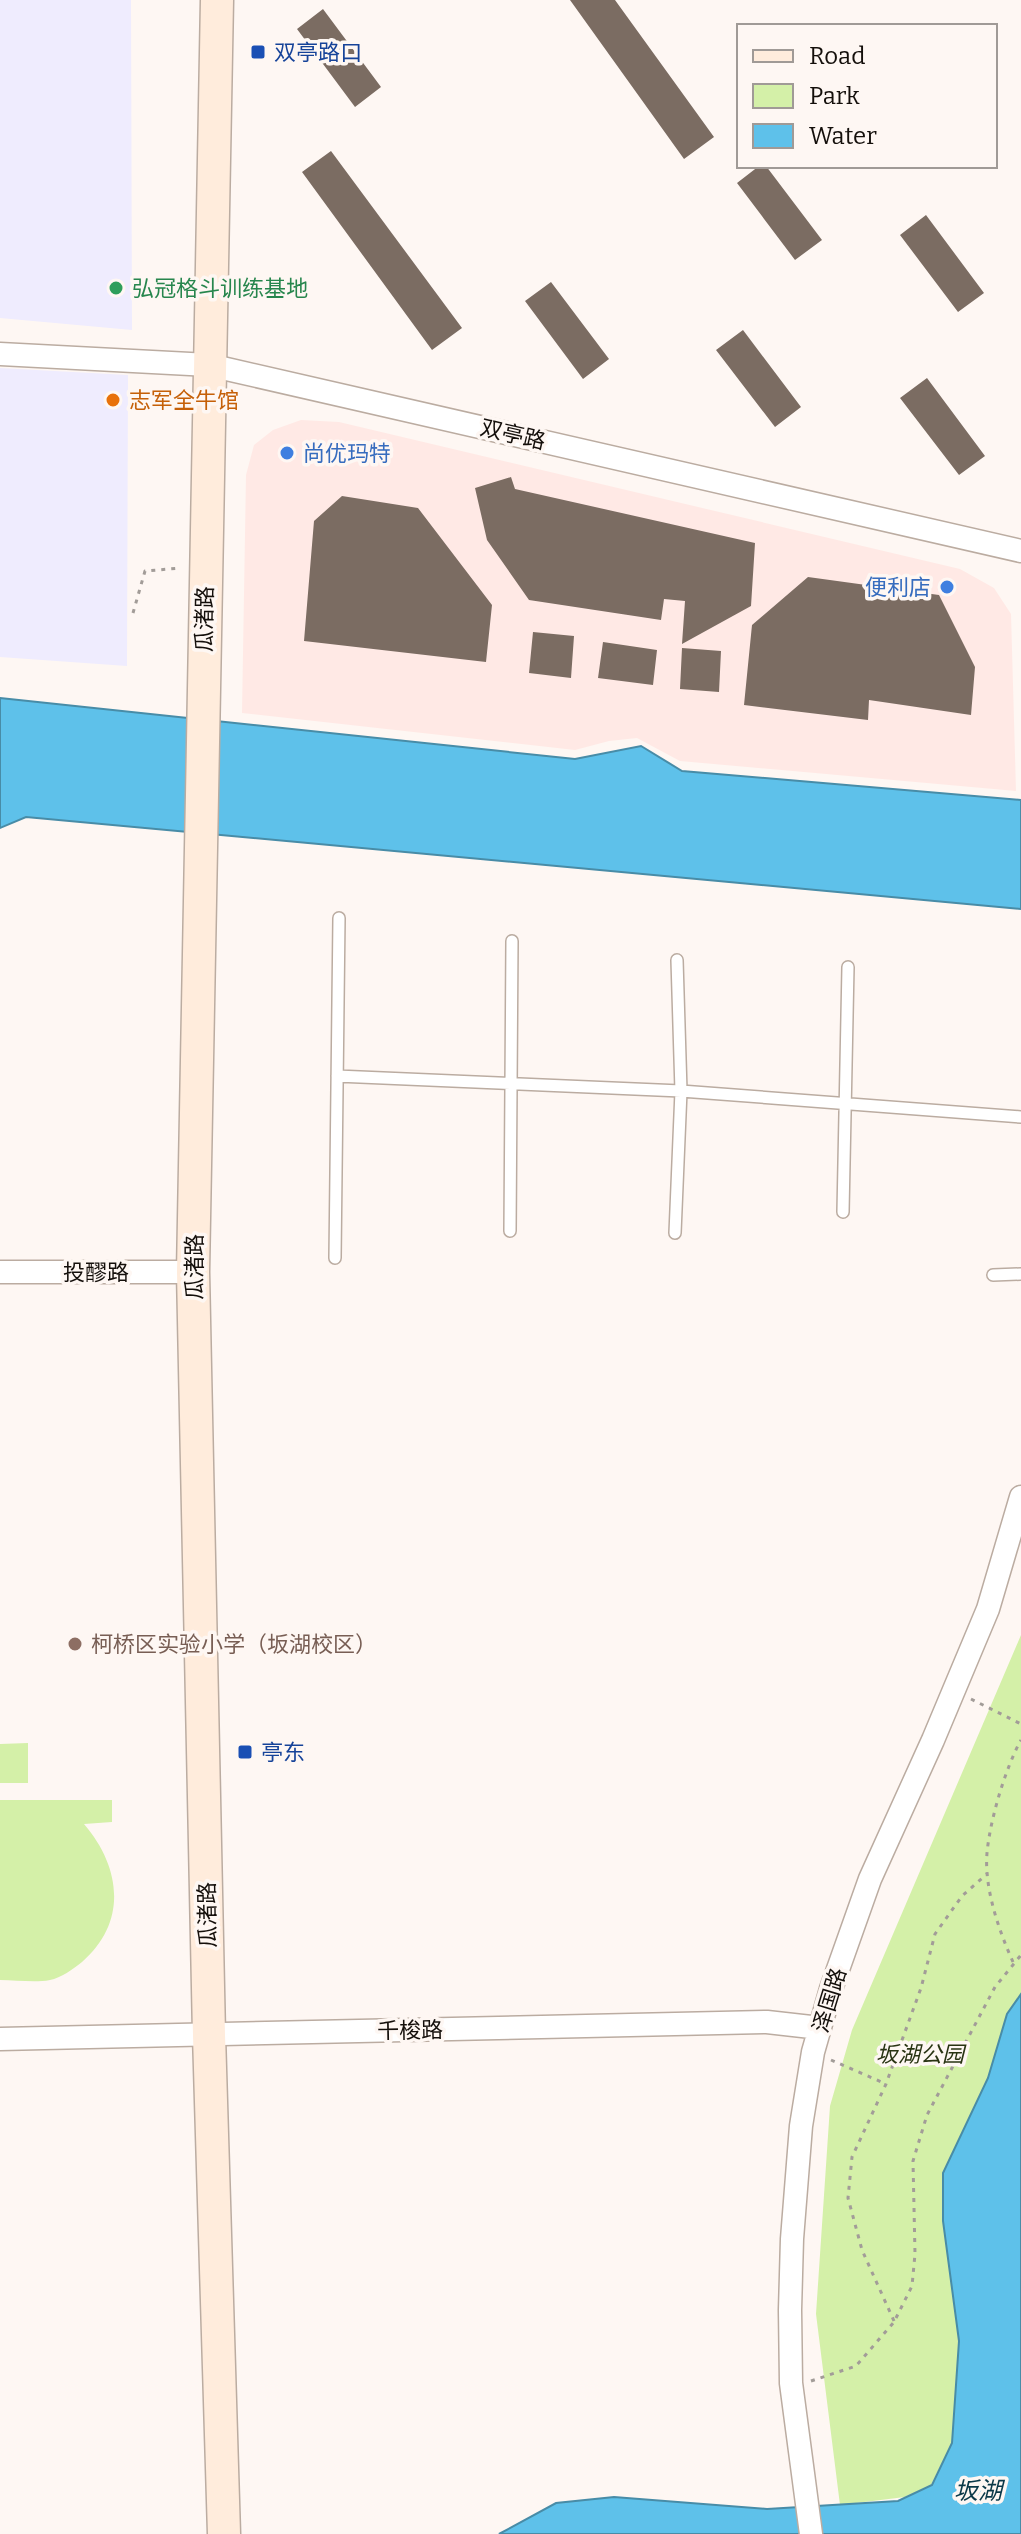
<svg xmlns="http://www.w3.org/2000/svg" width="1021" height="2534" font-family="Bitter,'Noto Sans SC',serif">
<style>
.commercial{fill:#ffe9e5}
.industrial{fill:#efecfe}
.green{fill:#d4f0a8}
.water{fill:#5ec1ea;stroke:#488ca7;stroke-width:2}
.building{fill:#7b6c62}
.lines{fill:none;stroke-linecap:round;stroke-linejoin:round}
.lane-casing{stroke:#bbaca1;stroke-width:14}
.street-casing{stroke:#bbaca1;stroke-width:25}
.secondary-casing{stroke:#bbaca1;stroke-width:35}
.path{stroke:#a29c98;stroke-width:3;stroke-dasharray:4 6;stroke-linecap:butt}
.lane{stroke:#fff;stroke-width:11}
.street{stroke:#fff;stroke-width:22}
.secondary{stroke:#ffecdc;stroke-width:32}
.transit-dot{fill:#1a4fb4;stroke:#fef7f3;stroke-width:3}
.leisure-dot{fill:#2e9e5b;stroke:#fef7f3;stroke-width:3}
.food-dot{fill:#e8710a;stroke:#fef7f3;stroke-width:3}
.shop-dot{fill:#3f7fe0;stroke:#fef7f3;stroke-width:3}
.education-dot{fill:#8d6e63;stroke:#fef7f3;stroke-width:3}
.labels{text-anchor:middle;stroke-width:7;stroke-linejoin:round;paint-order:stroke}
.transit-label{font-size:22px;fill:#164399;stroke:#fef7f3;text-anchor:start}
.leisure-label{font-size:22px;fill:#27864d;stroke:#fef7f3;text-anchor:start}
.food-label{font-size:22px;fill:#c56008;stroke:#fef7f3;text-anchor:start}
.street-label{font-size:22px;fill:#140f0b;stroke:#fef7f3}
.shop-label{font-size:22px;fill:#366cbe;stroke:#fef7f3;text-anchor:start}
.education-label{font-size:22px;fill:#785e54;stroke:#fef7f3;text-anchor:start}
.park-label{font-size:22px;font-style:italic;fill:#293413;stroke:#fef7f3}
.water-label{font-size:24px;font-style:italic;fill:#0a3848;stroke:#fef7f3}
</style>
<rect width="100%" height="100%" fill="#fef7f3"/>
<path class="commercial" d="M301,420L339,422L960,569L994,588L1011,614L1016,791L680,761L637,738L609,741L575,750L242,713L246,475L254,445L273,430Z"/>
<path class="industrial" d="M0,0H131L132,330L0,318Z
M0,368L128,375L127,666L0,657Z"/>
<path class="green" d="M1021,1635V1994L1007,2014L988,2078L943,2173V2221L959,2341L952,2443L931,2485L905,2497L840,2505L816,2314L830,2106L852,2030Z
M28,1743V1783H0V1744Z
M0,1800H112V1822L84,1824C121,1867 128,1922 82,1962C73,1969 61,1978 50,1980C35,1983 16,1980 0,1980Z"/>
<path class="water" d="M0,698L575,759L641,746L682,771L1021,800V909L26,817L0,828Z
M1021,1994V2534H499L556,2503L614,2497L767,2509L898,2501L932,2485L952,2443L959,2341L943,2221V2173L988,2078L1007,2014Z"/>
<path class="building" d="M570,0H615L714,137L684,159Z
M323,9L381,87L355,107L297,29Z
M331,151L462,328L432,350L302,172Z
M759,166H766L822,240L795,260L737,183Z
M926,215L984,293L958,312L900,235Z
M551,282L609,359L583,379L525,301Z
M743,330L801,407L775,427L716,350Z
M927,378L985,456L959,475L900,398Z
M511,477L515,489L755,543L751,606L682,644L685,601L664,599L661,620L529,600L487,540L475,488Z
M342,496L418,508L492,605L486,662L304,641L314,521Z
M808,577L939,595L975,667L971,715L869,700L868,720L744,705L752,625Z
M533,632L574,636L571,678L529,673Z
M603,642L657,650L653,685L598,678Z
M682,648L721,651L719,692L680,689Z"/>
<g class="lines">
<g class="lane-casing">
<path id="lane" d="M337,1076L681,1091L1021,1117
M843,1212L848,967
M510,1231L512,941
M675,1233L681,1091L677,960
M335,1258L339,918
M993,1275L1021,1274"/>
</g>
<g class="street-casing">
<path id="street" d="M0,354L209,365L1021,551
M0,1272H193
M0,2039L767,2022L820,2028
M811,2534L791,2383L790,2310L792,2239L801,2126L813,2052L831,1989L870,1879L933,1740L988,1609L1021,1497"/>
</g>
<g class="secondary-casing">
<path id="secondary" d="M217,0L193,1272L209,2035L224,2534"/>
</g>
<path class="path" d="M133,613L145,571L181,568
M971,1699L1021,1724
M1013,1962C999,1931 984,1888 987,1853C990,1820 1005,1769 1021,1740
M831,2060L886,2084
M894,2321L862,2250L848,2198L852,2157L886,2084L921,1988L935,1934L962,1896L988,1873
M811,2381L856,2366L894,2322L912,2286L915,2254L913,2161L927,2115L995,1987L1021,1955"/>
<use href="#lane" class="lane"/>
<use href="#street" class="street"/>
<use href="#secondary" class="secondary"/>
</g>
<g class="transit-dot">
<rect x="250" y="44" width="16" height="16" rx="4"/>
<rect x="237" y="1744" width="16" height="16" rx="4"/>
</g>
<circle class="leisure-dot" cx="116" cy="288" r="8"/>
<circle class="food-dot" cx="113" cy="400" r="8"/>
<g class="shop-dot">
<circle cx="287" cy="453" r="8"/>
<circle cx="947" cy="587" r="8"/>
</g>
<circle class="education-dot" cx="75" cy="1644" r="8"/>
<g class="labels">
<g class="transit-label">
<text x="274" y="60">双亭路口</text>
<text x="261" y="1760">亭东</text>
</g>
<g class="leisure-label">
<text x="132" y="296">弘冠格斗训练基地</text>
</g>
<g class="food-label">
<text x="129" y="408">志军全牛馆</text>
</g>
<g class="street-label">
<text transform="translate(513 434) rotate(13)" y="8">双亭路</text>
<text transform="translate(204 619) rotate(-89)" y="8">瓜渚路</text>
<text transform="translate(194 1267) rotate(-90)" y="8">瓜渚路</text>
<text x="96" y="1280">投醪路</text>
<text transform="translate(207 1915) rotate(-91)" y="8">瓜渚路</text>
<text transform="translate(829 2000) rotate(-73)" y="8">泽国路</text>
<text transform="translate(410 2030) rotate(-1)" y="8">千梭路</text>
</g>
<g class="shop-label">
<text x="303" y="461">尚优玛特</text>
<text x="931" y="595" text-anchor="end">便利店</text>
</g>
<g class="education-label">
<text x="91" y="1652">柯桥区实验小学（坂湖校区）</text>
</g>
<g class="park-label">
<text x="920" y="2062">坂湖公园</text>
</g>
<g class="water-label">
<text x="978" y="2499">坂湖</text>
</g>
</g>
<rect x="737" y="24" width="260" height="144" fill="#fef7f3" stroke="#a09a96" stroke-width="2"/>
<rect x="753" y="50" width="40" height="12" fill="#ffecdc" stroke="#a09a96" stroke-width="2"/>
<text x="809" y="64" font-size="24" fill="#140f0b">Road</text>
<rect x="753" y="84" width="40" height="24" fill="#d4f0a8" stroke="#a09a96" stroke-width="2"/>
<text x="809" y="104" font-size="24" fill="#140f0b">Park</text>
<rect x="753" y="124" width="40" height="24" fill="#5ec1ea" stroke="#a09a96" stroke-width="2"/>
<text x="809" y="144" font-size="24" fill="#140f0b">Water</text>
</svg>
